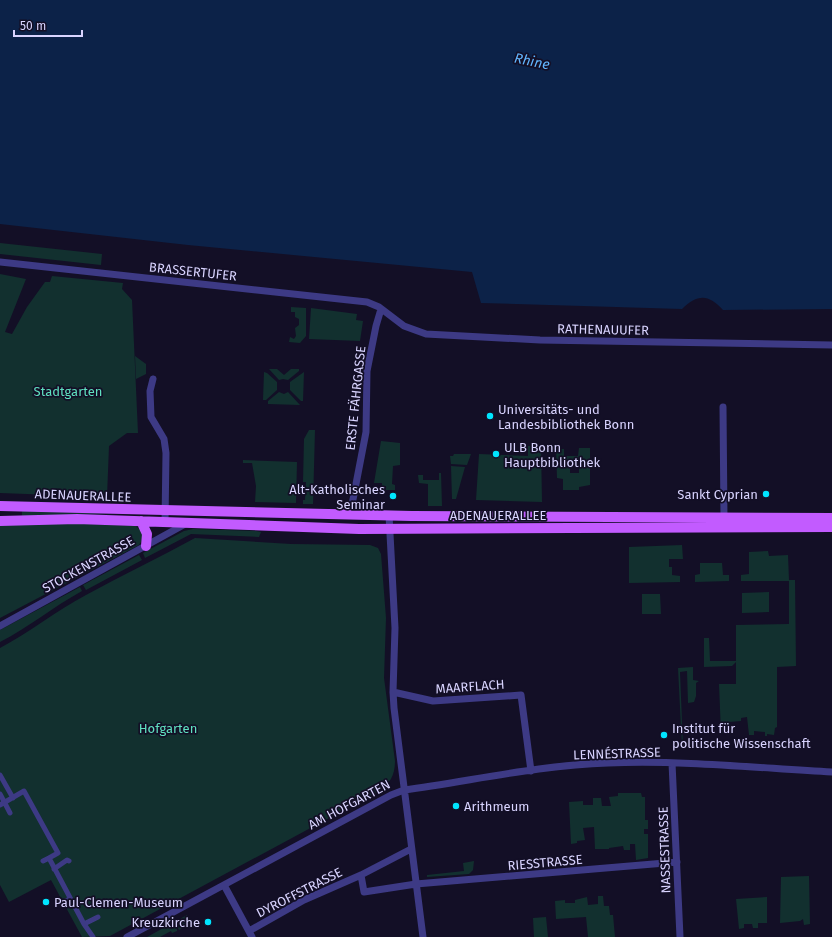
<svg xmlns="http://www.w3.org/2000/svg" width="832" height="937" font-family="'Fira Sans',sans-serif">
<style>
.green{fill:#12302f;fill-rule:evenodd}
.water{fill:#0c2248}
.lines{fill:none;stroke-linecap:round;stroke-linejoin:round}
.pedestrian{stroke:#3d3a85;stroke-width:5}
.minor{stroke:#3d3a85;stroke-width:7}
.primary{stroke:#c25bff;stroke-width:10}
.poi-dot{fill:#00e5ff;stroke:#130f26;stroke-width:1.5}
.labels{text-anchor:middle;stroke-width:3.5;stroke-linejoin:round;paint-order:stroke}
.street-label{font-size:13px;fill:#d9d4ff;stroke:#130f26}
.park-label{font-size:13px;fill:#5fe0c0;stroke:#130f26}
.poi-label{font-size:13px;fill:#d9d4ff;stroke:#130f26;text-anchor:start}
.water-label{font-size:14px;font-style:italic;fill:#62b6ff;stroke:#130f26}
</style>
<rect width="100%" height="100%" fill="#130f26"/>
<path class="green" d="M0,243L102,254L101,265L0,254Z
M0,274L26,279L5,332L12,334L27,307L45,282H50L52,276L123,283L122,289L132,300L138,433H127L109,446L107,497L0,493Z
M291,307L306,308V336L300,343L289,342L290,337L294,339L296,336L295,328L299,325V319L295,317V312H291Z
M311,308L357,314L356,320L363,321L360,341L309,339Z
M135,356L146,364V374L136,379Z
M269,369H277L284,375L291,369H299V371L288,380L283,379L279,380Z
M264,372L267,373L277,382V390L266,400H263Z
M304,372L303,401H301L290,390V382Z
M279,392L284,394L288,392L300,405L268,404V401Z
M309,430H315L313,504H303V500H305L306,482H303L304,439Z
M381,441L400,443V465L393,466L392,484L395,485V490H386V486H382V483H374Z
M528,446H541L542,502L476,500L479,454L528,456Z
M579,448H590V485L579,487V490H563V479L557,478L556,449H564V456H578ZM570,461H579V473H570Z
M454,454H471L467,465L451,464L450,456H453Z
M243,460L297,462L296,503L255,502L256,486L252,463H243Z
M451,466L465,467L456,499H452Z
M439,473H441L442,506H428V484L419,483L418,475H423V480H439Z
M22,510L117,514L22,516Z
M39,522L135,526C143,530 145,538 139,545L0,618V524Z
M193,529L256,531L261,532L259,537L191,534L145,558L143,553L184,531Z
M195,538L291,544L370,545L378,548L381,554L386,618L384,678L395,761C395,775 390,784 379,791L110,936L82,937L51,880L9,902L0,885V648C30,632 56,611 86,595C122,575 159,558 195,538Z
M682,545L683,559H669V567H672V575L680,576V582L629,583V547Z
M768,551L769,556L788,555L789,580H795L796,666L777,667V727L775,728L774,735L767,734V736H765V732L754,731V735H749L747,717L741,718V721L729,722L731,734L721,733L719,684H736V662L732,666L704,667V638H709L710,661H736V625L789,624V581H741V575L749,574V552Z
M139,555L142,560L86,590L83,585Z
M700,563H722L723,575H729V581L695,582V575L700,574Z
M80,587L82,591C53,607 29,627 0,642V630Z
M769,592V612L742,613V593Z
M642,594H660L661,614H642Z
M693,667V680L699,681L696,683V696L694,702L688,703L687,671L680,672L683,747H682L678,668Z
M618,793H641L642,797H645V820H648V829H644V834H648V858L636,860L635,844H630V850H624L623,846L609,848V849H595L594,827L583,828L585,840L577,841V843L571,844L569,802L583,801V805H593V798H601L602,806H611L609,797L618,796Z
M474,861L473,870L469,874L427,877V875L464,871L463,863Z
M809,876L810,924L804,925L803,919L800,921L780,923L781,877Z
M598,896H603L604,906H609L610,915H613L615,937H588L586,917L556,919L555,901L565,900V903H575V900L587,897L588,905L598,904Z
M767,897V923H758V928H753L752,924H744V928L739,929L736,899Z
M187,915V920L189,919L191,923L186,926L184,924V927L179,930L177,927V931L172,933L171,931L160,937H147Z
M546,917L548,937H534L533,918Z"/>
<path class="water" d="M0,0H832V309L723,310C708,294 698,294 682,309L481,303L472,272L188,245L0,224Z"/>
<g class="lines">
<path class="pedestrian" d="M0,775L13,798
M0,794L10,813
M0,805L24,791L58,853L49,858L84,924L93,937
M43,861L49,858
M54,869L67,860L69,861
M62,902L70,899
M84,924L98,917"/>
<path class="minor" d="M0,262L367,302L379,307L404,326L426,334L540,340L832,345
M153,379L150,391L151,417L164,439L166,453L165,522
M723,407L724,518
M350,515L366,432L367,371L376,326L381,309
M389,515L395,628L393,692L394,708L423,937
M0,626L187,523
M393,692L433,701L521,695L531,771
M672,763L680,937
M361,875L364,892L416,884L677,862
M224,885L252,937
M249,931L304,900L361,875L411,849
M127,937L391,795L404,790C471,781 540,765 608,763C683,760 758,768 832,772"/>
<path class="primary" d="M0,506L412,516L832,518
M0,521L77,519L359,529L832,527
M141,521L147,534L146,546"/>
</g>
<g class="poi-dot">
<circle cx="490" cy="416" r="4"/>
<circle cx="496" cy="454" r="4"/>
<circle cx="766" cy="494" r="4"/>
<circle cx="393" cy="496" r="4"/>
<circle cx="664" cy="735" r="4"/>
<circle cx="456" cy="806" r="4"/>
<circle cx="46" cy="902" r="4"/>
<circle cx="208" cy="922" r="4"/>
</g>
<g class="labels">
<g class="street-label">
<text transform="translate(193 271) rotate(6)" y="5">BRASSERTUFER</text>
<text transform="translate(603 329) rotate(1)" y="5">RATHENAUUFER</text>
<text transform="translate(355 398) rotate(-84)" y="5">ERSTE FÄHRGASSE</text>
<text transform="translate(83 495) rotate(2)" y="5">ADENAUERALLEE</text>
<text x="498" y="520">ADENAUERALLEE</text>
<text transform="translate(88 564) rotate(-29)" y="5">STOCKENSTRASSE</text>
<text transform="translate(470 686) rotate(-4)" y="5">MAARFLACH</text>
<text transform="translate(617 753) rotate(-2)" y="5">LENNÉSTRASSE</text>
<text transform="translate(349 804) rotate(-28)" y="5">AM HOFGARTEN</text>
<text transform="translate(664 850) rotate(-92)" y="5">NASSESTRASSE</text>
<text transform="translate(545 862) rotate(-5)" y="5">RIESSTRASSE</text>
<text transform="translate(299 892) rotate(-27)" y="5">DYROFFSTRASSE</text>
</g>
<g class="park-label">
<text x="68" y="396">Stadtgarten</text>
<text x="168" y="733">Hofgarten</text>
</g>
<g class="poi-label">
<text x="498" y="414">Universitäts- und<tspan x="498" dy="15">Landesbibliothek Bonn</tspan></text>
<text x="504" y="452">ULB Bonn<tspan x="504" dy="15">Hauptbibliothek</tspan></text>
<text x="385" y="494" text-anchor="end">Alt-Katholisches<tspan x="385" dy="15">Seminar</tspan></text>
<text x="758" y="499" text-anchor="end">Sankt Cyprian</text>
<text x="672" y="733">Institut für<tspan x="672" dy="15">politische Wissenschaft</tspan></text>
<text x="464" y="811">Arithmeum</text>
<text x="54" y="907">Paul-Clemen-Museum</text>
<text x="200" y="927" text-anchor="end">Kreuzkirche</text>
</g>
<g class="water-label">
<text transform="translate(532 61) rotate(12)" y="5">Rhine</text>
</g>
</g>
<path d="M14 30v6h68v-6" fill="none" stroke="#d9d4ff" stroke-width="2"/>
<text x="20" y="30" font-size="12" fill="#d9d4ff" stroke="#130f26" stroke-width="3" paint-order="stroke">50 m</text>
</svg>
